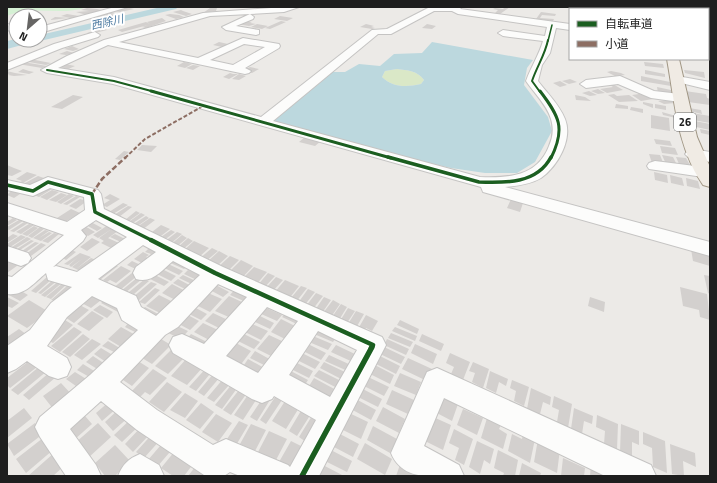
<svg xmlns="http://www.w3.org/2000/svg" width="717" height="483" font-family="'Titillium Web','Noto Sans JP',sans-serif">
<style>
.grass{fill:#dae8c7}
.park{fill:#d5f1d4}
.water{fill:#bcd8de;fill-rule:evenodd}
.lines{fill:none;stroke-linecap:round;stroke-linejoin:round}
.river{fill:#bcd8de;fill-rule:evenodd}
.building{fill:#d3d0ce}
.minor-casing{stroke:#c5c4c3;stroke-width:2}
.major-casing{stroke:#a19785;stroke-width:2}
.minor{fill:#fcfcfb;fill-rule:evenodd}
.major{fill:#f0ebe4;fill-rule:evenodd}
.quiet-far1{stroke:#8d6e63;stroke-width:2;stroke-dasharray:4 2;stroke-linecap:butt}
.quiet{stroke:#8d6e63;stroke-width:2.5;stroke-dasharray:5.5 2.5;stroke-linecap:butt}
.cycleway-far5-casing{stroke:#fff;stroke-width:2.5}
.cycleway-far4-casing{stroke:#fff;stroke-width:3.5}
.cycleway-far3-casing{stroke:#fff;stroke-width:4.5}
.cycleway-far2-casing{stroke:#fff;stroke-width:5.5}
.cycleway-far1-casing{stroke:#fff;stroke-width:7}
.cycleway-casing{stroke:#fff;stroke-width:8}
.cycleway-far5{stroke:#1b5e20;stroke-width:1.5}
.cycleway-far4{stroke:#1b5e20;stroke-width:2}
.cycleway-far3{stroke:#1b5e20;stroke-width:3}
.cycleway-far2{stroke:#1b5e20;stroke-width:3.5}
.cycleway-far1{stroke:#1b5e20;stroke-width:4.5}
.cycleway{stroke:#1b5e20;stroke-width:5.5}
.labels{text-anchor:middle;stroke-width:4;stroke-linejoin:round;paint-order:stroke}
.far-water-label{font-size:11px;font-style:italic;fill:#4c7aa1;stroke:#fff}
.shield{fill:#fff;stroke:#626262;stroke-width:1}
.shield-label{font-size:11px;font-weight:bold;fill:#1e1e1e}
</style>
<rect width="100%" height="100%" fill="#eceae7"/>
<path class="grass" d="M397,69C407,70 418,71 424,80L421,84C407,87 393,88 382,77L385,71Z"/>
<path class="park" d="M7,7H87C60,17 33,4 7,16Z"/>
<path class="water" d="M432,42L533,60L527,68L524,85L548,117L552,131L535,162L517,173H485L451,168L365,148L269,121L330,72H345L359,64L380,66L394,54L422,53ZM397,69C407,70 418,71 424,80L421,84C407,87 393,88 382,77L385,71Z"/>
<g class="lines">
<path class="river" d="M161,7H178L176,9L40,41L36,40H40V35Z
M16,39V40H35L33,42L7,49V41Z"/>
</g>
<path class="building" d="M126,7L134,9L120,12L113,11Z
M505,7H510L500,14L495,13L498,10L493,9L495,8L503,9Z
M87,8L97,9L106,11L90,16L76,12L89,11L81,10Z
M210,8H217L216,11L203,13Z
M181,10L183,11L192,14L186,16L173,12Z
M110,12L116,13L111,14L116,15L100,19L93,17Z
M541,12L556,14L555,16L542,15L540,18L554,19L553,21L536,19Z
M67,14L85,17L73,20L68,18L50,20L55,17L71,18L61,16Z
M170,14L179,15L184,17L176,19L165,15Z
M280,16L293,18L287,21L274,19Z
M162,18L166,21L146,28L142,27L148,25L122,32L118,30L146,22L150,24L147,22Z
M245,21L252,22L250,23L256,24L249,26L237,24Z
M281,21L286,22L270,29L265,28Z
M257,24L268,26L262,29L251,27Z
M366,24L374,26L371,27L375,28L372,29L360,27Z
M427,24L436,26L432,29L422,28Z
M103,28L107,30L91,34L87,33Z
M219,42L228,44L222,47L213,45Z
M72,46L79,49L73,51L64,49Z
M67,51L74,53L66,55L59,54Z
M29,59L35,60L51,63L46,65L23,61Z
M23,62L47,66L42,68L18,64Z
M184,62L192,64L185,68L177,66Z
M644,62L663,64L664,68L645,66Z
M65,64L75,66L66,70L56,68Z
M193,65L200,66L193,70L186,68Z
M250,67L259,69L252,73L245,72L249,70L246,69Z
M23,69L29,71L34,72L29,74L18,72Z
M645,70L665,74V77L645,74Z
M684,70L704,72L705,78L685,73Z
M7,71L15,73L27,75L14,76L8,75H10L7,74Z
M611,71L621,73L625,75L615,76L607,72Z
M230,73L233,74H238L229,79L223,77Z
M239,74L246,76L239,80L232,79Z
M641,76L670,82L671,86L641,81Z
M570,79L577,82L569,84L562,81Z
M560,81L567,85L560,87L553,83Z
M613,84L623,90L607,93L600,89L613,87L610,85Z
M657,87L671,90L673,95L658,93Z
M598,89L605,93L598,94L591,91Z
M589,91L597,95L590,96L582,93Z
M685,91L706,94L707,98L710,99V105L688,102Z
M614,94L617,96L629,95L638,101L619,102L608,95Z
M639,94L646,95L653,99L641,101L632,95Z
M73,95L83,97L62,109L51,107Z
M575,95L585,97L591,101L576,100Z
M669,100L675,103L664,104L658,101Z
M643,102L653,104V108L643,104Z
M616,104L628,106V109L615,108Z
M655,104L666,106V110L655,108Z
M631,107L643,109V113L630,110Z
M689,108L701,110L702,114L689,111Z
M662,112L676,116V118L663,115Z
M692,113L710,116V123L693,120Z
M651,115L669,118L670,131L651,128Z
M695,121L710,124V130L696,127Z
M700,129L710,131V135L701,133Z
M305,137L321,141L315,146L299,142Z
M654,139L670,141L672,146L656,144Z
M142,145L157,146L151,152L137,150Z
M660,146L675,148L678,155L662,153Z
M124,151L129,152L120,160L115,159Z
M649,154L660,155L664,165L652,163Z
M662,155L673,157L677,165L666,164Z
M676,157L686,158L690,165L679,164Z
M7,165L14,168L22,171L12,176L7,175Z
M27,172L37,175L23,183L20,182L22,181L16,179Z
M654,172L667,175L668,183L655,180Z
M670,175L682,178L684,186L671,183Z
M38,176L44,178L31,185L25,183Z
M686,178L698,181L700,189L687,186Z
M48,187L52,189L39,197L34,195Z
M52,190L59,192L47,200L40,197Z
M11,191L20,194L14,198L7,195Z
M61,193L67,195L56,202L49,200Z
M69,194L74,196L61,204L57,202Z
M110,194L120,199L107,207L102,205L110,200L104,198Z
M76,196L80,197L67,205L63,204Z
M512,197L524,200L520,212L507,208Z
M80,199L87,201L76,209L69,206Z
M123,203L128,205L113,214L109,212Z
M128,206L132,207L119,217L114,215Z
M71,209L80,213L65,222L57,218Z
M136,211L140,213L129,221L125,220Z
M141,213L145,215L133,223L130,221Z
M146,216L149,218L136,227L132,225Z
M13,218L17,220L7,226V222Z
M150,218L155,220L142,230L137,227Z
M19,220L23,221L9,230L7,229V227Z
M89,221L102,228L97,231L84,224Z
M24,222L28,223L14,232L10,231Z
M29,224L34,225L21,234L16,232Z
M83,225L95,232L88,236L76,229Z
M108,225L113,228L98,238L93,235Z
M161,225L170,229L157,239L148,235Z
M34,226L38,228L27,236L22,234Z
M40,227L44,229L32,238L28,236Z
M113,228L118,231L104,241L99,238Z
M45,230L49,231L39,238L49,232L52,233L41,241L33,238Z
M171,230L175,232L163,241L158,239Z
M177,232L182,234L169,245L164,242Z
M54,233L59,234L48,243L42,241Z
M13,234L18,236L7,243V238Z
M115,234L127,240L123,243L110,237Z
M21,235L26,237L7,249V244Z
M182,235L187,238L175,248L170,245Z
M27,237L31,239L13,250L9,249Z
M92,238L100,242L87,251L80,247Z
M108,238L121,244L113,249L101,243Z
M188,238L193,241L182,250L177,248Z
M31,240L34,241L20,250L17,249Z
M194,241L209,248L198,258L183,251Z
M35,242L39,243L26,252L22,251Z
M41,243L46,245L31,256L26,254Z
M150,247L162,253L154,259L148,257L151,254L145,252Z
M212,248L218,251L205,262L199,259Z
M70,249L76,252L66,260L59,256Z
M691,249L710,254V266L693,261Z
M219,251L228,256L216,267L206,263Z
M143,252L149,255L146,257L154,261L148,266L134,259Z
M80,253L91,257L76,269L72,267L82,259L71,267L69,265L77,258L68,265L64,264Z
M230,256L239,260L227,272L217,268Z
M171,257L189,265L184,269L166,261Z
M91,258L99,261L84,273L76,269Z
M11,259L21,263L7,273V262Z
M241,260L253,266L241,279L228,273Z
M132,261L145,267L140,271L127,265Z
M164,262L183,271L179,275L160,266Z
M111,263L118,266L100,280L94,277Z
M121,266L131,271L116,283L110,280L107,282L103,280Z
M158,267L176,276L171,281L153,272Z
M254,267L267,272L256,285L242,279Z
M188,270L205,278L201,282L184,274Z
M132,273L137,276L119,291L113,288Z
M151,273L169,282L164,286L146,277Z
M268,273L275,276L263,289L257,286Z
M183,275L200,283L196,286L179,278Z
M704,275L710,276V294L708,293Z
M47,277L52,279L36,293L31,291Z
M138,277L142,279L125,293L121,291Z
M276,277L283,280L272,292L265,289Z
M54,279L58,280L41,294L38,293Z
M145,279L149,281L134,294L129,292Z
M178,279L195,288L191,292L173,283Z
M285,280L299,286L288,300L274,293Z
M59,281L63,282L45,297L41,295Z
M151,282L157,284L138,301L132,298Z
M63,283L67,284L51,299L46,297Z
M172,284L189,293L179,302L162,293Z
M68,285L73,287L56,301L51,300Z
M216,285L229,292L223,297L210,290Z
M301,286L307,288L296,302L290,299Z
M680,287L707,294L710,320L700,317L699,310L683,306Z
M16,288L28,295L20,301L7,294Z
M155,288L160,290L145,304L139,302Z
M236,288L252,295L246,302L230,295Z
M308,289L315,292L304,306L298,303Z
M92,290L105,297L91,308L78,301Z
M208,293L222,299L210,312L196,305Z
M316,293L323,296L313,309L306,306Z
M159,295L175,303L162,314L146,306Z
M229,296L244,303L231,318L215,311Z
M7,297L19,303L12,308L7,306Z
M108,297L125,306L118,312L101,303Z
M324,297L331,300L322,313L315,310Z
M590,297L605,302L604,312L588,306Z
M29,300L49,312L27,328L7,316Z
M333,300L340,304L331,317L323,313Z
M78,304L89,310L74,323L63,316Z
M341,304L347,307L339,320L332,317Z
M100,305L113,312L107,318L93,310Z
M145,307L160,315L153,320L139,312Z
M194,307L207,314L201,320L187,313Z
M264,307L282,315L277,321L259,313Z
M348,308L355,311L347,323L340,321Z
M92,311L104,318L89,331L77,324Z
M288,311L306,319L301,326L282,317Z
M356,311L364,314L356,328L348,324Z
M213,313L230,321L223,330L205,321Z
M186,314L199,321L190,330L177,323Z
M256,314L274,323L270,329L251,320Z
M366,315L378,321L372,331L366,328L363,332L358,329Z
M281,319L297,327L287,340L271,332Z
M65,320L73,325L53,343L43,338Z
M400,320L419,329L417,334L397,325Z
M129,322L146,331L141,335L125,327Z
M203,323L220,331L211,341L194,332Z
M250,323L268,331L261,340L243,331Z
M173,324L188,331L181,339L166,332Z
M320,325L339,333L333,342L314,334Z
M74,327L82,332L60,352L51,346Z
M121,327L139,337L126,350L108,339Z
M395,327L417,336L415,341L392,331Z
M19,329L30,337L7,355V337Z
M242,333L260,342L254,349L236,340Z
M391,333L413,342L410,347L388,338Z
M83,334L90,339L70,357L62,352Z
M191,334L211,344L205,351L185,341Z
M422,334L444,344L441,351L419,341Z
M269,335L284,342L273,357L257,349Z
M313,336L332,344L328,350L309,342Z
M92,339L101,344L82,360L74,355Z
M161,339L171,345L152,364L142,358Z
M387,339L409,349L406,355L384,345Z
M108,341L123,350L118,354L102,346Z
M234,342L251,351L239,367L221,358Z
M308,344L326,353L321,360L303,351Z
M415,344L437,354L433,364L411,353Z
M336,345L359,356L355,363L331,352Z
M382,346L405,357L401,364L378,353Z
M174,347L187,355L168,374L155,366Z
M101,348L116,357L109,364L94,354Z
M255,351L273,361L268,367L250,358Z
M302,353L320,362L315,369L297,360Z
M450,353L470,362L463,380L451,374L454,367L446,363Z
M329,355L353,366L350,372L325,361Z
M378,355L400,366L396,374L374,363Z
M93,356L108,366L102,372L86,362Z
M187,358L203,367L187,385L171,376Z
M408,358L432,369L427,381L402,369Z
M248,359L266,369L260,378L242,368Z
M29,361L37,367L10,388L7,385V378Z
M138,361L149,368L132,386L120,378Z
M295,362L313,371L309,378L291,369Z
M324,362L349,374L345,381L320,368Z
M473,362L489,369L483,388L472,382L475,373L469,371Z
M83,364L99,374L93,379L77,370Z
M373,364L394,375L390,384L368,373Z
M40,366L47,371L18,395L11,390Z
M208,366L214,369L196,391L189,387Z
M153,369L167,378L150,395L145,392L138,399L130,393Z
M287,369L308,380L303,388L281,377Z
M319,370L343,382L339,389L314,376Z
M490,371L508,379L506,386L499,382L496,393L486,388Z
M50,372L56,377L29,400L23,395Z
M75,372L91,382L83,391L66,379Z
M214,373L220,377L204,396L198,392Z
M400,373L421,382L416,395L394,386Z
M366,376L389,387L384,396L362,385Z
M314,378L338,391L330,404L306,391Z
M223,379L230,384L214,402L207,398Z
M512,380L529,387L524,406L514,401L516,391L510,388Z
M167,382L182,392L164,412L149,402Z
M61,383L73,396L54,410L43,396Z
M232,384L238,387L222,409L215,405Z
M243,385L250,389L231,415L223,410Z
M359,387L382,399L378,407L354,395Z
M531,388L551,397L550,405L543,402L540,414L527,409Z
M252,389L260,394L243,420L234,415Z
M392,390L414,400L408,414L386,404Z
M279,391L286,394L266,424L260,420Z
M444,391L458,404L452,421L435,412Z
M267,392L273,395L257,421L250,417Z
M185,393L198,401L185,418L170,410Z
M289,395L302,403L286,429L272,421Z
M554,396L572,404L568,428L557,422L559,410L552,407Z
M354,398L376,410L371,420L349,408Z
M110,401L117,408L102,421L96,413Z
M201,403L214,412L200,429L186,420Z
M305,404L314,409L297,436L289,431Z
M121,407L130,416L113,431L105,422Z
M383,407L405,419L399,433L376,421Z
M24,408L32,418L7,438V421Z
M574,408L593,416L592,424L584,421L582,434L571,429Z
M79,409L92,424L74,440L61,424Z
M463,409L483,418L477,435L457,425Z
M315,411L322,415L306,442L299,437Z
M347,412L368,422L361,439L339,428Z
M216,414L232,423L218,442L202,432Z
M597,415L618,424L617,450L604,444L605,431L596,427Z
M431,416L451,425L443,450L423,440Z
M133,417L141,424L122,442L114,435Z
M487,418L501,425L499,429L507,434L503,449L481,438Z
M239,421L248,425L235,447L225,442Z
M35,423L43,434L14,456L7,444Z
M98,423L111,437L88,458L75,443Z
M251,424L266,430L255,451L240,444Z
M621,424L639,431V445L632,442V457L620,452Z
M142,426L150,434L133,452L125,444Z
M373,426L397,439L390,453L367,440Z
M454,429L473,439L464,465L455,460L459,448L449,443Z
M524,429L536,434L530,463L508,451L512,434L522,439Z
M269,431L287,439L276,460L258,452Z
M154,432L162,438L144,458L136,452Z
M643,432L665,441L667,473L653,467L652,448L643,444Z
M340,434L359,444L353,457L334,447Z
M43,438L53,450L26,473L16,459Z
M166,439L175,446L157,467L148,460Z
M538,439L560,449L557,473L534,462Z
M291,441L307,449L295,471L279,462Z
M477,441L494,449L490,464L484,460L480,474L469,467Z
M365,443L392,459L385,475L357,459Z
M670,444L695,453L696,467L683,461L684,476L672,474Z
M115,445L130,461L115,476H105L95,463Z
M179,446L197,459L184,476H173L161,468Z
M329,449L352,461L347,472L323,460Z
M498,450L518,460L515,476H503L504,473L494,468Z
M54,453L64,466L53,476H28Z
M563,458L585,468L584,476H561Z
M402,459L424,471L422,476H396Z
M199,462L218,474L217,476H188Z
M522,463L541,473L540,476H519Z
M321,464L344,476H317Z
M591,464L613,476H590Z"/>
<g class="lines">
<g class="minor-casing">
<path id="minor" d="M115,7H128L40,33V27Z
M285,7H299L284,12L250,14L254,17L253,19L236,26L259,30V34L256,35L226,30L222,27L250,14L210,16L119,42L198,58L243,38L279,44L280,46L279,48L245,68L251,71L249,73L245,74L108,45L58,68L114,77L261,117L372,30L387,29L430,7H462L460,9L570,24V30L556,28L550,53L542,65L538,81C547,93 559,104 565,119C573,139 558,166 541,178C531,184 517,186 505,187L710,242V256L483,192L481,187L113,84L47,73L41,70L67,56L104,40L203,13ZM434,11H452L458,14L547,27L545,36L503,30L498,33L503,36L543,41C539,55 531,67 526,81C534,93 547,105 551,119C554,129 553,137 549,146C537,177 508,178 480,177L273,121L378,34H391ZM244,44L265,47L233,65L210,60Z
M580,7H588L587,9H579Z
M605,7H613V9H605Z
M629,7H650L652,9H631Z
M708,13H710V19H708Z
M16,21V27L7,31V25Z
M95,32L100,35L98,37L62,48L7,70V63L54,44Z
M708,42H710V48H708Z
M620,76L654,91L680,94L686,98L680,102L651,98L618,84L586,88L580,84L586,80Z
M677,76L710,82V90L673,81L671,79L673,77Z
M693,149L710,152V162L688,157L685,154L688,151Z
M655,161L703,167L709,169L710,174L703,177L649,169L647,166L649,163Z
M48,177L98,190L101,194L104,209L223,267L382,337L386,345L319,476H240L230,472L224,476L204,475L137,430L101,401L70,429L96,465L101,476H66L40,437L35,427L40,417L90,375L138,330L122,320L117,308L92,296L67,317L47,346L67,358L71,367L67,376L58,379L49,376L27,361L16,369L7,373V346L30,330L51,303L72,287L48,280L46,273C33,284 24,296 7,294V276L12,277L64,235L7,215V203L67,222L85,210L84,197L50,188L33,196L7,190V180L30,185ZM96,220L127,237L77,272L56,266L53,267L83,241L86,236L81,230ZM143,245L156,252L136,267L133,273L136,279C152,284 162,270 173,261L200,275L156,316L141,307L136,296L98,279ZM218,284L247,297L204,344L182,334L173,337L169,345L173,353L252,399L262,403L272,399L274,396L316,420L290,467L288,465L226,439L213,445L157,410L120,382L165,335L178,327ZM267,307L298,321L258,373L226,356ZM318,331L357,350L330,397L289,375Z
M7,246L28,253L31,258L28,263L21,266L7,261Z
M437,368L651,465L656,476H605L444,398L424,446L459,465L464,476C437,476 403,483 391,453L427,372Z
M140,454L159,465L164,476H118C123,464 128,459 140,454Z"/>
</g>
<g class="major-casing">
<path id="major" d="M656,7H664L665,9H657Z
M667,59H679L697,137L710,167V187L703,185C677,147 675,103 667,59Z"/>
</g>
<use href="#minor" class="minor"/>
<use href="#major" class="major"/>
<path class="quiet-far1" d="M125,158L145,139L203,106"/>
<path class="quiet" d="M92,194L102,179L126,157"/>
<g class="cycleway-far5-casing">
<path id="cycleway-far5" d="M548,41L552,25"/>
</g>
<g class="cycleway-far4-casing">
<path id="cycleway-far4" d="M47,70L114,81L155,92
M540,92L532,81C537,66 545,55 548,40"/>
</g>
<g class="cycleway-far3-casing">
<path id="cycleway-far3" d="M151,91L391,158
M540,91C559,116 566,128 551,158"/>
</g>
<g class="cycleway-far2-casing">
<path id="cycleway-far2" d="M388,157L479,182C505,183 537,184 551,157
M7,185L33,191L48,182L92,194L95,212L153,241"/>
</g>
<g class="cycleway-far1-casing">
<path id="cycleway-far1" d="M151,240L215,273L373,345L371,348"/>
</g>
<g class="cycleway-casing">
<path id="cycleway" d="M302,476L372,347"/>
</g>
<use href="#cycleway-far5" class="cycleway-far5"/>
<use href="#cycleway-far4" class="cycleway-far4"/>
<use href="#cycleway-far3" class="cycleway-far3"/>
<use href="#cycleway-far2" class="cycleway-far2"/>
<use href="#cycleway-far1" class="cycleway-far1"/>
<use href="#cycleway" class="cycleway"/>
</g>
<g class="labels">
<g class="far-water-label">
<text transform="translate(107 22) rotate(-13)" y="4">西除川</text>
</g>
<rect class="shield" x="674" y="113" width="22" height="18" rx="3"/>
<g class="shield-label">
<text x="685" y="126">26</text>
</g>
</g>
<rect width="717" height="483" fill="none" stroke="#1e1e1e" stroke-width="16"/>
<rect x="569" y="8" width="140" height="52" fill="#ffffff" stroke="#a5a5a5"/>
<rect x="577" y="21" width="20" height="6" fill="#1b5e20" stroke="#a5a5a5"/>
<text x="605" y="28" font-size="12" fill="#1e1e1e">自転車道</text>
<rect x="577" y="41" width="20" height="6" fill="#8d6e63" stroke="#a5a5a5"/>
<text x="605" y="48" font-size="12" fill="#1e1e1e">小道</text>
<g transform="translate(28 28) rotate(208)"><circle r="19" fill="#ffffff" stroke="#a5a5a5"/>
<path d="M0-3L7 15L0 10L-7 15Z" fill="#666564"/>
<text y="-6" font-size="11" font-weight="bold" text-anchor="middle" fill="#1e1e1e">N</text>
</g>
</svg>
